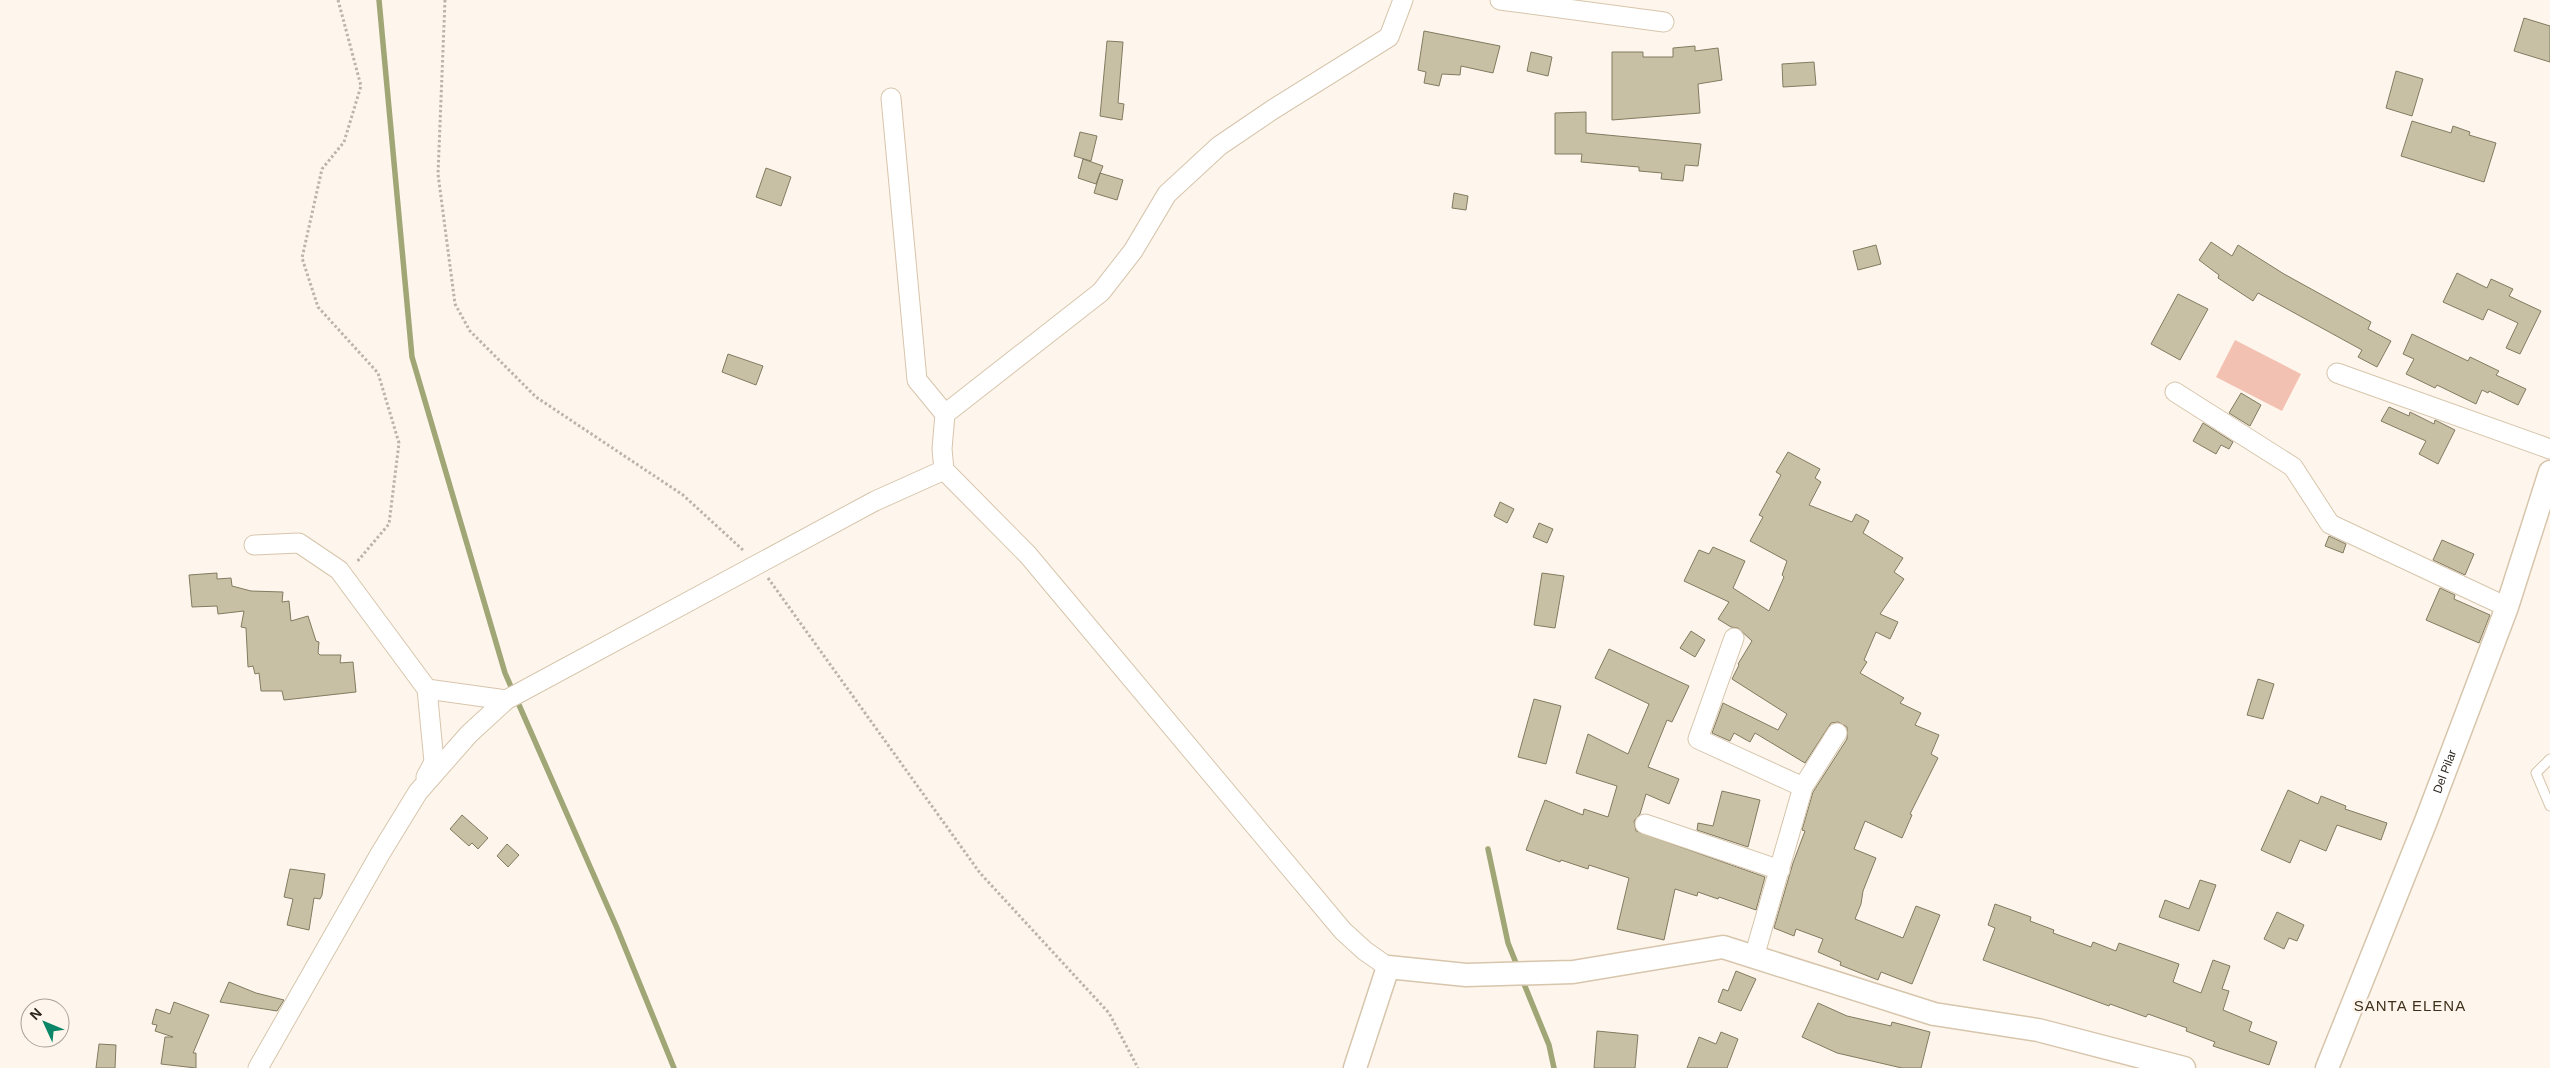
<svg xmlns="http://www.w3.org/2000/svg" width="2550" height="1068" font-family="Helvetica,sans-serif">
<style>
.green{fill:#f3c1b1}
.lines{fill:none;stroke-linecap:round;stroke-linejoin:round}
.stream{stroke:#a0a675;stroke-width:5.5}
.building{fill:#c8c0a4;stroke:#827b60}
.service-casing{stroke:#d7c5ac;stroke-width:11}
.minor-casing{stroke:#d7c5ac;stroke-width:21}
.tertiary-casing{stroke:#d7c5ac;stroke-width:25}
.path{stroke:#bbb4aa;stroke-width:3;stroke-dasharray:2.5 2.5;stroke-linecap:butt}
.service{stroke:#fff;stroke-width:9}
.minor{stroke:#fff;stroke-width:19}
.tertiary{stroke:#fff;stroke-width:22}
.labels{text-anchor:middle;stroke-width:5;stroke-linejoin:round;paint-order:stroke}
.street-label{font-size:12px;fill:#2c251c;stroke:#fef6ec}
.quarter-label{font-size:15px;letter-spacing:1px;fill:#3f301b;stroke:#fef6ec}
</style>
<rect width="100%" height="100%" fill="#fef6ec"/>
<path class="green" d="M2235,340L2301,374L2282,411L2216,377Z"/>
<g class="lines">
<path class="stream" d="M379,0L412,357L505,673L617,928L674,1068
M1488,849L1508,943L1518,968
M1522,979L1549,1045L1554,1068"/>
</g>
<path class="building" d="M2524,18L2550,26V62L2514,51Z
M1424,31L1500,46L1493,73L1461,66L1460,75L1442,74L1439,86L1424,83L1426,72L1418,70Z
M1107,41L1123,42L1118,103L1124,104L1122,120L1100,116Z
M1695,46V51L1718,48L1722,80L1698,84L1700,113L1612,120V52H1643V57H1673V48Z
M1531,52L1552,57L1548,76L1527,71Z
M1814,62L1816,85L1783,87L1782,64Z
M2396,71L2423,79L2412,116L2386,108Z
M1586,112V133L1701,144L1698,166L1685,165L1683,181L1661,179L1662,173L1639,171V167L1581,162L1582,154H1555V113Z
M2412,121L2451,133L2453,126L2470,132L2469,135L2496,143L2484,182L2401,156Z
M1080,132L1097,136L1091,161L1074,156Z
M1083,159L1103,166L1096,184L1078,178Z
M766,168L791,177L781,206L756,197Z
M1100,173L1123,180L1117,200L1094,193Z
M1454,193L1468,196L1466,210L1452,208Z
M2211,242L2232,256L2238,245L2284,274L2371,322L2368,329L2391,341L2377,367L2358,357L2362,350L2258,293L2253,301L2218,278L2219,275L2199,260Z
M1876,245L1881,264L1858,270L1853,251Z
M2457,273L2487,288L2491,279L2513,289L2509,296L2541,311L2520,354L2506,348L2518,323L2488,309L2483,320L2443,302Z
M2178,294L2208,309L2180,360L2151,344Z
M2412,334L2468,361L2470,357L2499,371L2496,375L2526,389L2518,405L2489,391L2488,393L2482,390L2476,404L2437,385L2435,388L2406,374L2414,359L2403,354Z
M728,354L763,366L756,385L722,372Z
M2241,393L2261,405L2250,426L2229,413Z
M2389,407L2409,416L2410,412L2434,424L2435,420L2455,430L2438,464L2419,454L2426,441L2381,421Z
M2203,423L2233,442L2229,449L2221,445L2216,454L2193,441Z
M1788,452L1820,469L1815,478L1821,482L1809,505L1852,522L1856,514L1869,521L1863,533L1903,558L1894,572L1904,579L1880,614L1898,622L1890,639L1876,632L1864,660L1867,662L1860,673L1904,698L1900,703L1921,713L1915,725L1939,735L1931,754L1938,758L1910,814L1912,815L1902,838L1865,821L1854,849L1876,858L1863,891L1861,904L1855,919L1903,938L1916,906L1940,915L1912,984L1881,972L1878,980L1840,965L1841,962L1818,952L1823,939L1796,929L1794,936L1774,928L1793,863L1805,831L1802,830L1813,792L1847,739V727L1838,722L1831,723L1805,763L1755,733L1750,742L1734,733L1730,741L1712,733L1723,703L1778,730L1787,714L1732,679L1739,665L1738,664L1752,641L1738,628L1731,627L1718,619L1729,602L1684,581L1699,550L1709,554L1713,547L1745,561L1733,588L1769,611L1784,577L1782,575L1787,561L1750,541L1763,517L1759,515L1781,475L1776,472Z
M1500,502L1514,509L1507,523L1494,516Z
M1539,523L1553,529L1547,543L1533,537Z
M2329,536L2346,544L2343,553L2325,546Z
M2442,540L2474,554L2465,575L2433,560Z
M217,573V579L231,578L232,586L251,591L283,592L282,602L289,601L291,621L308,616L316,641L319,642L318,653L320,655H341L340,663L353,662L356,692L284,700L282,691H261L259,673L255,674L253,666L248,667L246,628L241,627L244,611L218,614L217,606L192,607L189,575Z
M1542,573L1564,576L1555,628L1534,625Z
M2440,588L2455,595L2454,599L2490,615L2479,643L2426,620Z
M1691,631L1705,640L1695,657L1680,648Z
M1609,649L1689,686L1672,722L1667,720L1648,767L1679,779L1669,804L1646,794L1640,814L1634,821L1636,831L1765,877L1756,910L1719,897L1718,899L1698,892L1697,896L1675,889L1664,940L1617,929L1629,878L1589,865L1588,869L1561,860L1560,862L1526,850L1545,800L1583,815L1584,809L1608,817L1617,786L1576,773L1588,734L1628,754L1649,704L1595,678Z
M2258,679L2274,684L2263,719L2247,715Z
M1534,699L1561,706L1546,764L1518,757Z
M2288,790L2318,804L2321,796L2346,806L2345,809L2387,823L2381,840L2337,825L2326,851L2300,840L2290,863L2261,850Z
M1722,791L1760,800L1748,847L1697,830L1698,823L1713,826Z
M462,815L488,838L478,849L472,843L469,846L450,829Z
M507,844L519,855L508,867L497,856Z
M290,869L325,874L322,895L320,899L314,898L309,930L287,925L293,899L284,897Z
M2200,880L2216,885L2199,931L2159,917L2165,900L2189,909Z
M1995,904L2031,917L2030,921L2054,930L2053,933L2091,947L2093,942L2116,951L2119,943L2179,964L2173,982L2201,993L2213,960L2230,966L2222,989L2229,991L2223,1010L2252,1022L2249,1031L2277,1042L2269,1065L2213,1046L2215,1042L2186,1031L2187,1028L2148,1014L2146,1017L2110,1004L2109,1006L1983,960L1995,928L1988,925Z
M2277,912L2304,925L2297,941L2289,938L2284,949L2264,939Z
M1736,971L1756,979L1741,1011L1718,1002L1723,989L1728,991Z
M229,982L256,993L284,1000L277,1011L220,1002Z
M174,1002L209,1015L193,1053H196V1068L161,1064L165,1037H173L155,1031L157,1025L152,1024L156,1009L170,1014Z
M1818,1003L1847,1016L1891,1026L1892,1022L1930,1032L1921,1068H1902L1837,1053L1802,1037Z
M1597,1031L1638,1035L1635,1068H1594Z
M1721,1032L1738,1039L1727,1068H1687L1699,1037L1716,1044Z
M99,1044L116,1045L115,1068H96Z"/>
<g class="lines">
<g class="service-casing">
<path id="service" d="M2550,759L2536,773L2550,806"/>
</g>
<g class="minor-casing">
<path id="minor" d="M1500,0L1664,22
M891,98L917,380L945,414
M2337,373L2550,449
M2175,392L2293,467L2330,524L2507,607
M254,545L299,543L339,570L427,689L506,700
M1734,638L1698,739L1803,787
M426,777L434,762L427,689
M1645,824L1780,870
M1754,957L1803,787L1837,733
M1388,967L1365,951L1343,931L1028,555L944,470L942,449L945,414L1101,292L1133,251L1167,194L1219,146L1272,110L1389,37L1403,0
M258,1068L380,854L418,792L469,734L506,700L875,501L944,470"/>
</g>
<g class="tertiary-casing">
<g id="tertiary">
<path d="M1355,1068L1388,967L1466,975L1573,972L1723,947L1934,1014L2038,1030L2184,1068"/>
<path id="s1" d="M2327,1068L2426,821L2507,607L2550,472"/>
</g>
</g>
<path class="path" d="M338,0L361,86L344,142L322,169L302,258L318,307L378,373L399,443L389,524L356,563
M445,0L438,174L455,304L470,331L536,397L683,495L744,551
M768,578L980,873L1109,1013L1138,1068"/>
<use href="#service" class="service"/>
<use href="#minor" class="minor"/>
<use href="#tertiary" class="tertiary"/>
</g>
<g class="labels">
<g class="street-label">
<text dy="4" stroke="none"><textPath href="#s1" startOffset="319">Del Pilar</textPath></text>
</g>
<g class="quarter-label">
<text x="2410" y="1011">SANTA ELENA</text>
</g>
</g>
<g transform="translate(45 1023) rotate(314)"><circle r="24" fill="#fef6ec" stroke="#aaa299"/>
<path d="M0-4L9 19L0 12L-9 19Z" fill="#098668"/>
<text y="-8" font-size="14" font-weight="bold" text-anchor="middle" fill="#2c251c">N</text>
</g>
</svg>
